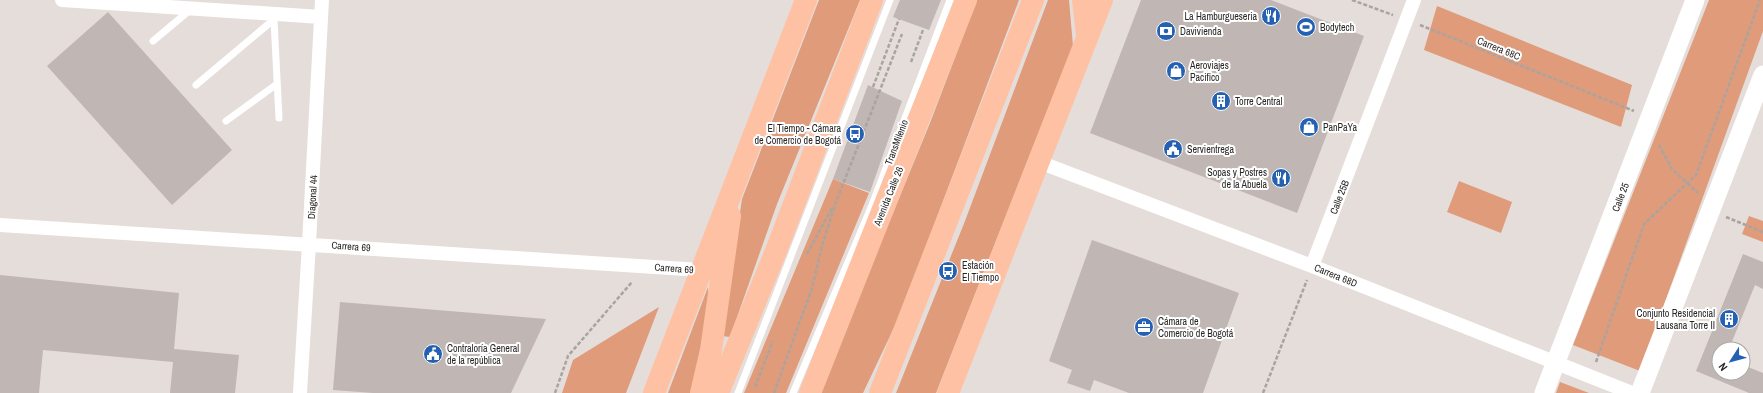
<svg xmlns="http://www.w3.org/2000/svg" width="1763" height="393" font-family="'Archivo Narrow',sans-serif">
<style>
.green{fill:#df9b7a}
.building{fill:#c0b7b4}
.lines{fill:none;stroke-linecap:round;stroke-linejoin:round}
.path{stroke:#aaa4a1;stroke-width:2.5;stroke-dasharray:4 2;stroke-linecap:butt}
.lane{stroke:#fff;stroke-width:7}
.street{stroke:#fff;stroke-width:14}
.secondary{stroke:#fff;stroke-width:19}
.primary{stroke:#fec1a3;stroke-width:22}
.labels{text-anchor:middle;stroke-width:4;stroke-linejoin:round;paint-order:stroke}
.poi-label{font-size:10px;fill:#282524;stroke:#fff;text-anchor:start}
.street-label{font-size:10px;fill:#282524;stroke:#fff}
</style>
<rect width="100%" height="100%" fill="#e5ddd9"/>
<path class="green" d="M819,0H860L777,204L730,337L722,336L742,199Z
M977,0H1019L900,315L863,393H819L930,123Z
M1048,0H1069L1073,46L936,393H896L965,221Z
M1709,0H1763V31L1640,371L1573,345Z
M1437,6L1632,85L1621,127L1424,50Z
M833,179L869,193L786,393H744Z
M1459,181L1512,202L1501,233L1447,212Z
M1749,216L1763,221V242L1742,234Z
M708,287L709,328L696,393H668Z
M659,307L626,393H562L573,360Z
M1560,382L1589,393H1556Z"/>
<path class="building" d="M900,0H941L929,30L893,17Z
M1141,0H1271L1364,36L1297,213L1090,133Z
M108,12L232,150L172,205L47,66Z
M868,85L902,101L870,192L833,179Z
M1092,240L1239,293L1203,393H1129L1094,380L1090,391L1067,383L1072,370L1049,361Z
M1743,254L1763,262V289L1755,285L1729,349H1719V373H1743V365L1763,373V393H1749L1696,371Z
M0,275L179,293L174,349L239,355L235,393H170L173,362L43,350L39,393H0Z
M340,302L546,319L511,393H373L333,390Z"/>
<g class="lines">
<path class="path" d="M1352,0L1393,15
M1420,25L1634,111
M911,62L923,30
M873,87L899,19
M1659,145L1672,169L1698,193
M1726,217L1763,232
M807,254L833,206
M1596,362L1644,224L1696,175L1760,0
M755,387L773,341
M555,393L568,356L632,282
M774,393L812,288L822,246L836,202L902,34
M1263,393L1307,280"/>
<path class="lane" d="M274,20L279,118
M153,41L190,10
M196,85L278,16
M226,121L277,84
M738,393L890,0
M793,393L872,205L950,0"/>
<path class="street" d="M62,0L321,17
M1039,162L1312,266L1632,393
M0,225L701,270
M1312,266L1414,0
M300,393L309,244L322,0"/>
<path class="secondary" d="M1544,393L1695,0
M1640,393L1763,75"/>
<path class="primary" d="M1083,0L1087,35
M654,393L806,0
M701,393L711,350L730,216
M718,393L776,251L872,0
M810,393L966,0
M880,393L1033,0
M948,393L1102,0"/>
</g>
<defs>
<g id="restaurant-disc" transform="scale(1)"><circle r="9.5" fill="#2461b3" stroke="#fff"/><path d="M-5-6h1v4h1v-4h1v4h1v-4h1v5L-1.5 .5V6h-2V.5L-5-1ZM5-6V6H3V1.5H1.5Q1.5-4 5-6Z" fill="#fff"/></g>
<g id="stadium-disc" transform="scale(1)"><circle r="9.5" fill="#2461b3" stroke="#fff"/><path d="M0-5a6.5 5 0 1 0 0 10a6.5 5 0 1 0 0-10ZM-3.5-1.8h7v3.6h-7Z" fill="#fff"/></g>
<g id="bank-disc" transform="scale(1)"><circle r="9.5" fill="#2461b3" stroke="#fff"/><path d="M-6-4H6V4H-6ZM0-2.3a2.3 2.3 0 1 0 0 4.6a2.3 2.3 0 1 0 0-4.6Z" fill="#fff"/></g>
<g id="shop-disc" transform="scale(1)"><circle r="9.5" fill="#2461b3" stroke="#fff"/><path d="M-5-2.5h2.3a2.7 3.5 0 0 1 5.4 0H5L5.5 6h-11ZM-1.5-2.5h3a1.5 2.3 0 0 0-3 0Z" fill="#fff"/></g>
<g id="building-disc" transform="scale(1)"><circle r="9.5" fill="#2461b3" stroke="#fff"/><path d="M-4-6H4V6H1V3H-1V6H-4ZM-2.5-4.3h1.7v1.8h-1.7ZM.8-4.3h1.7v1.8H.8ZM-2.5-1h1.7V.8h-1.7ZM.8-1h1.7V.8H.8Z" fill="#fff"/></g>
<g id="bus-disc" transform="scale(1)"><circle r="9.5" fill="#2461b3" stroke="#fff"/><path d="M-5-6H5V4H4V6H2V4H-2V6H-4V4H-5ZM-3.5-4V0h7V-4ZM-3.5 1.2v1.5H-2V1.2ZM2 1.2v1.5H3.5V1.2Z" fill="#fff"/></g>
<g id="civic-disc" transform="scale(1)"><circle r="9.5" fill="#2461b3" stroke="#fff"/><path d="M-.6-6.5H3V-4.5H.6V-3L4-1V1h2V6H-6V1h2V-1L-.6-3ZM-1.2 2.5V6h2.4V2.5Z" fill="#fff"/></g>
<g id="office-disc" transform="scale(1)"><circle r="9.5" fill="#2461b3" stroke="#fff"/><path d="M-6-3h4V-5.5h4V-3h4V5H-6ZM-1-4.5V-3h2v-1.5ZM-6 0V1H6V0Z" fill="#fff"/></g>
</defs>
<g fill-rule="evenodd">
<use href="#restaurant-disc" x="1271" y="16"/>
<use href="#stadium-disc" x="1306" y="27"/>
<use href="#bank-disc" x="1166" y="31"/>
<use href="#shop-disc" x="1176" y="71"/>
<use href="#building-disc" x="1221" y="101"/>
<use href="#shop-disc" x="1309" y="127"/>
<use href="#bus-disc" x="855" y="134"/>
<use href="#civic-disc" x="1173" y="149"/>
<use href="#restaurant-disc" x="1281" y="178"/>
<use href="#bus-disc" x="948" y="271"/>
<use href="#building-disc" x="1729" y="319"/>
<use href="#office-disc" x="1144" y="327"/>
<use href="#civic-disc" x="433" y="354"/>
</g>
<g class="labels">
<g class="poi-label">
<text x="1257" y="20" text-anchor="end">La Hamburgueseria</text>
<text x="1320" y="31">Bodytech</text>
<text x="1180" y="35">Davivienda</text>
<text x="1190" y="69">Aeroviajes<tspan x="1190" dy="12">Pacifico</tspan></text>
<text x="1235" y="105">Torre Central</text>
<text x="1323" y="131">PanPaYa</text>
<text x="841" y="132" text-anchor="end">El Tiempo - Cámara<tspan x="841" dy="12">de Comercio de Bogotá</tspan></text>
<text x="1187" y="153">Servientrega</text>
<text x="1267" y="176" text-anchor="end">Sopas y Postres<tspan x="1267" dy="12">de la Abuela</tspan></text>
<text x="962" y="269">Estación<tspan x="962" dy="12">El Tiempo</tspan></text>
<text x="1715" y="317" text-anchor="end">Conjunto Residencial<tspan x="1715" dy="12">Lausana Torre II</tspan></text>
<text x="1158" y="325">Cámara de<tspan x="1158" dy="12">Comercio de Bogotá</tspan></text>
<text x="447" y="352">Contraloría General<tspan x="447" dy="12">de la república</tspan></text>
</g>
<g class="street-label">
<text transform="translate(1499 48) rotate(22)" y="4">Carrera 68C</text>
<text transform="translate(896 142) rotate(-69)" y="4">TransMilenio</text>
<text transform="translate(888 196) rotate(-68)" y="4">Avenida Calle 26</text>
<text transform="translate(312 197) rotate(-87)" y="4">Diagonal 44</text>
<text transform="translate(1339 197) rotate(-69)" y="4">Calle 25B</text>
<text transform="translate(1620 197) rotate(-69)" y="4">Calle 25</text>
<text transform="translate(351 246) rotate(4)" y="4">Carrera 69</text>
<text transform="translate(674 268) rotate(4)" y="4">Carrera 69</text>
<text transform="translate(1336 275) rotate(22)" y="4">Carrera 68D</text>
</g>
</g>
<g transform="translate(1731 361) rotate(234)"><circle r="19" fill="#ffffff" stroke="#a9a8a7"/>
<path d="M0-3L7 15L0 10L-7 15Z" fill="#2461b3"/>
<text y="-6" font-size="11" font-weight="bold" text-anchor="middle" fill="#282524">N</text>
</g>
</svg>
